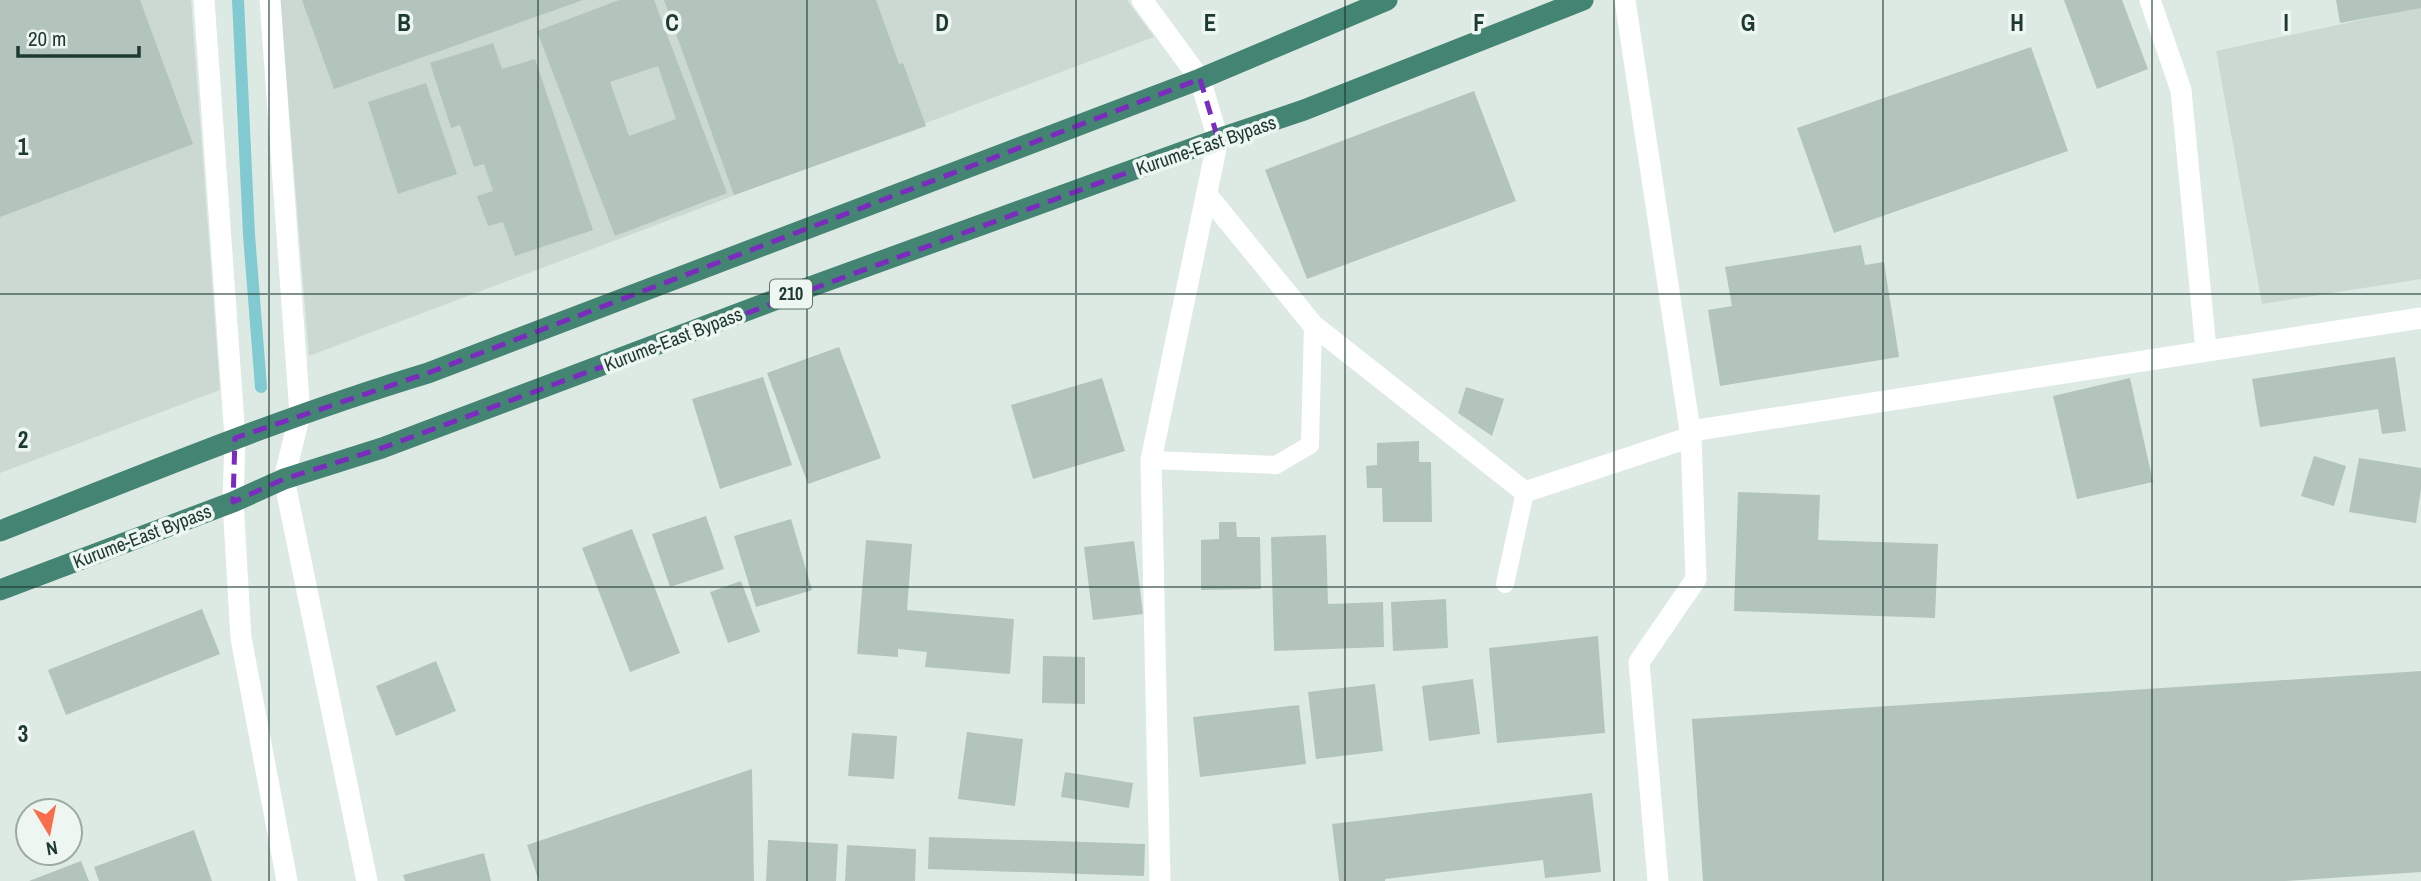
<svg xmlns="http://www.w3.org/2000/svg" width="2421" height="881" font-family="'Archivo Narrow',sans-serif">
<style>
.built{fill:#cbd9d2}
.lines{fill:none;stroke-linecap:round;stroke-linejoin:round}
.stream{stroke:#81cad2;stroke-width:12}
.building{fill:#b2c4bc;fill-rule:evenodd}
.service{stroke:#fff;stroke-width:18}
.minor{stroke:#fff;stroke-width:21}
.tertiary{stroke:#fff;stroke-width:21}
.trunk{stroke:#448472;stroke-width:21}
.marked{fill:none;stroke:#7b2cbf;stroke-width:5;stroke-dasharray:14 9;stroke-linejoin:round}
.grid{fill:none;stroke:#1e3931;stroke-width:2;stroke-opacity:0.55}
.labels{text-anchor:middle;stroke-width:7;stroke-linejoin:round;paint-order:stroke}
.shield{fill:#edf6f1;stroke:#5c726b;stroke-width:2}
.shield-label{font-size:18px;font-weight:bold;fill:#1e3931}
.street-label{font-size:19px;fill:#1e3931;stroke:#edf6f1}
.grid-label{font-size:23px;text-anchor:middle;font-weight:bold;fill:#1e3931;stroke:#edf6f1;stroke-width:7;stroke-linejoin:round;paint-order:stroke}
</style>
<rect width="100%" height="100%" fill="#ddeae3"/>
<path class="built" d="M0,0H191L220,390L0,473Z
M280,0H1127L1154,37L309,356Z
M2421,7V279L2262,304L2216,51Z"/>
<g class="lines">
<path class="stream" d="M238,0L249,235L261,387"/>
</g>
<path class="building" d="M0,0H140L193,144L0,217Z
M302,0H583L334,89Z
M619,0H654L727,193L615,236L537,31ZM658,66L676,119L629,136L610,82Z
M664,0H876L899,64L903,63L926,126L734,195Z
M2064,0H2122L2148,69L2097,89Z
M2336,0H2421V8L2340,23Z
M493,43L502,69L535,59L593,230L515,256L503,222L488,226L477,196L493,191L484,164L474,167L460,125L451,128L430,63Z
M2031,47L2068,151L1834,233L1797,128Z
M426,83L457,174L398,194L368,102Z
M1474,91L1516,201L1307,279L1265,170Z
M1861,245L1865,265L1884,262L1899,357L1720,386L1708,310L1732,306L1725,267Z
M839,347L881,458L808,484L767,373Z
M2395,357L2406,431L2382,434L2378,409L2260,427L2252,379Z
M763,377L792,465L720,489L692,399Z
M1102,378L1125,451L1033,479L1011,405Z
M2130,378L2153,482L2077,499L2053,396Z
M1466,387L1504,399L1492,436L1458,413Z
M1419,441V462H1431L1432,522H1383L1382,488H1367L1366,466L1377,465V443Z
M2314,456L2346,466L2334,506L2301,496Z
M2359,458L2421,468V489L2416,523L2349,512Z
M1738,492L1820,495L1818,540L1938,544L1935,618L1734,611Z
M706,516L724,569L670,587L652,534Z
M791,519L812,590L756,607L734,536Z
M1219,522H1236L1237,537H1260L1261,589L1201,590V540L1219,539Z
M632,529L680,653L630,672L582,548Z
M1326,535L1328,604L1383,602L1384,647L1274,651L1271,537Z
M866,540L912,544L907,610L1014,619L1010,674L925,667L927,652L898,649V657L857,654Z
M1134,541L1143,614L1093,620L1084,547Z
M741,581L760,632L728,643L710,592Z
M1446,599L1448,648L1393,651L1391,602Z
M202,609L220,654L66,715L48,670Z
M1598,636L1605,733L1497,743L1489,648Z
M1043,656L1085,657V704L1042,703Z
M436,661L456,711L396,736L376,686Z
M2421,671V872L2286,881H1703L1692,719Z
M1473,679L1480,734L1429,741L1422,686Z
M1375,684L1383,751L1316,759L1308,692Z
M1299,705L1306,764L1200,777L1193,717Z
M967,732L1023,739L1015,806L958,799Z
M852,733L897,736L894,779L848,776Z
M752,769L754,881H539L527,845Z
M1065,772L1133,783L1129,808L1061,797Z
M1592,793L1601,872L1545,878L1543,860L1385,879V881H1339L1332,824Z
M194,830L212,881H99L94,867Z
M929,837L1145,844L1144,876L928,869Z
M768,840L838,844L836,881H766Z
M847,845L916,849L915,881H845Z
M484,853L491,881H405L403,875Z
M81,861L89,881H29Z"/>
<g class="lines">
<path class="service" d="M1151,460L1276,465L1310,445L1313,325
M1505,584L1525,492"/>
<path class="minor" d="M204,0L235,438L233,502
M270,0L300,414L284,479
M1142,0L1200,79L1218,139L1151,460L1160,881
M1625,0L1691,437L1696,579L1639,662L1658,881
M2150,0L2181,90L2206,350
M1207,195L1313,325L1525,492L1691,437
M1691,431L2421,318"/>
<path class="tertiary" d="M284,479L367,881
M233,502L241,638L287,881"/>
<path class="trunk" d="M0,531C142,475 282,417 428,373L1200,79L1387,0
M0,590L233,502L284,479L382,448L796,292L1218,139L1304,110L1583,0"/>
</g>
<path class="marked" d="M1200,79L1218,139L382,448L284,479L233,502L235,438L428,373Z"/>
<path class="grid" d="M269,0V881M538,0V881M807,0V881M1076,0V881M1345,0V881M1614,0V881M1883,0V881M2152,0V881M0,294H2421M0,587H2421"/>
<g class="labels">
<rect class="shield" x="770" y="279.5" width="42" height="29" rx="5"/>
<g class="shield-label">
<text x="791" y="300">210</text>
</g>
<g class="street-label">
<text transform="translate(1206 145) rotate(-19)" y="7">Kurume-East Bypass</text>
<text transform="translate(673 339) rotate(-21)" y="7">Kurume-East Bypass</text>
<text transform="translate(142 536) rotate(-21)" y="7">Kurume-East Bypass</text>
</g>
</g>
<g class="grid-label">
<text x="404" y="31">B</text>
<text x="672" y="31">C</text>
<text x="942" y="31">D</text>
<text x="1210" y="31">E</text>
<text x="1479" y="31">F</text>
<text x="1748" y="31">G</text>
<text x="2017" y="31">H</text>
<text x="2286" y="31">I</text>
<text x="23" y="155">1</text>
<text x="23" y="448">2</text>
<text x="23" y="742">3</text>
</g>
<g transform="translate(49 832) rotate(170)"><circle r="33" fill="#edf6f1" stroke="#9aaaa4" stroke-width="2"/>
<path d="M0-5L12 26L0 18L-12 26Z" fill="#f86e4c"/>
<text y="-10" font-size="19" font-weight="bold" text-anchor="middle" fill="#1e3931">N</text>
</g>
<path d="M18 46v10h121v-10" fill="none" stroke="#1e3931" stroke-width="3.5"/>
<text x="28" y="46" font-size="21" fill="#1e3931" stroke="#edf6f1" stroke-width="5" paint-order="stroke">20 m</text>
</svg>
